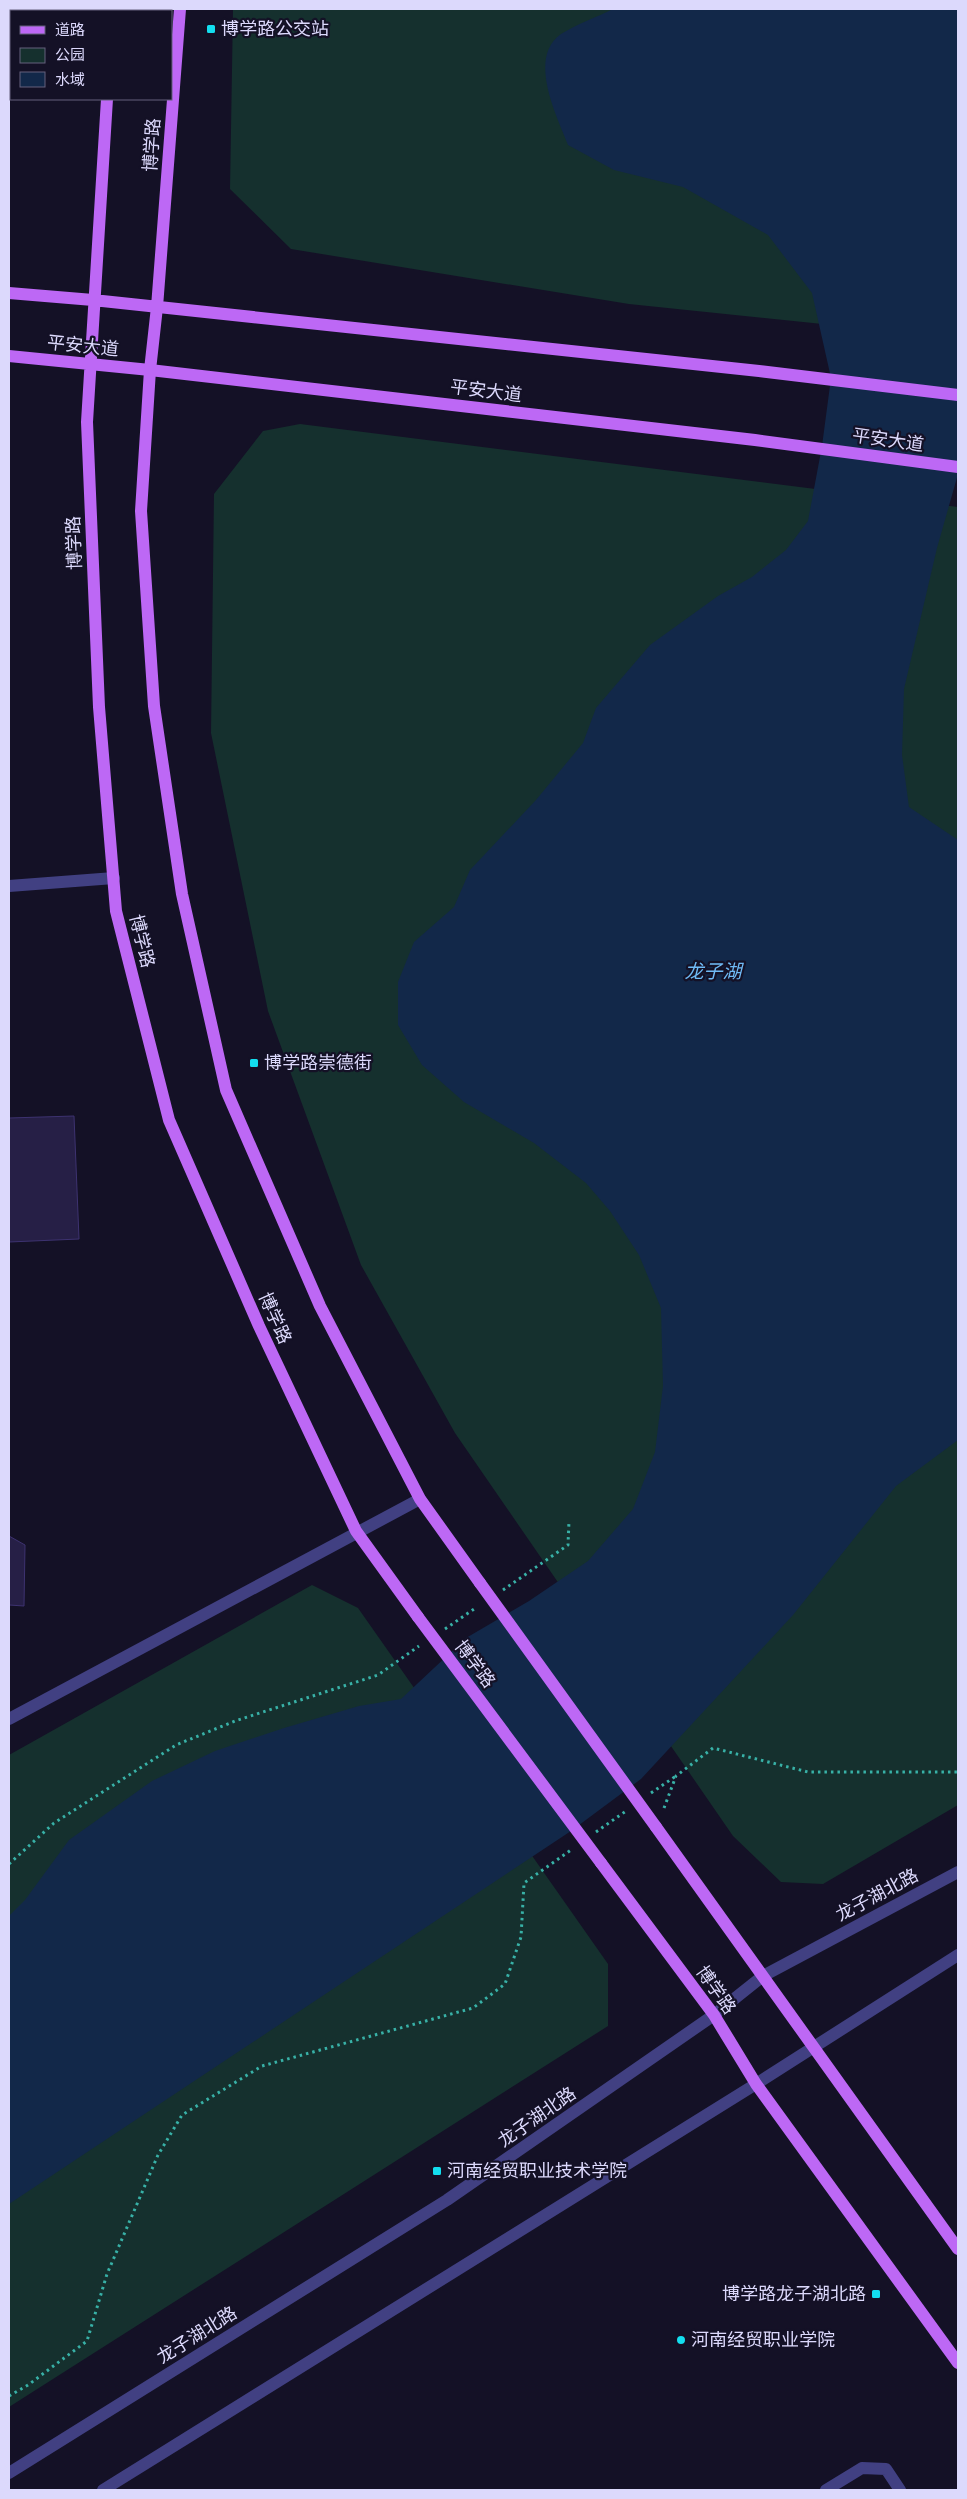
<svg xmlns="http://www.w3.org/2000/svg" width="967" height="2499" font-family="Cabin,'Noto Sans SC',sans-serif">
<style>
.green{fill:#15302e}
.water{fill:#122849}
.building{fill:#261f46;stroke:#3d3270}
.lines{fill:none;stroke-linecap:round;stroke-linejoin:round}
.path{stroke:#38b1a7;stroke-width:3;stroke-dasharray:2.5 4;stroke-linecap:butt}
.minor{stroke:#414082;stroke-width:12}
.major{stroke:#bd68f5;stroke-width:12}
.major-bridge{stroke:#bd68f5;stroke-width:12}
.poi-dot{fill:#13deef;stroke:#141126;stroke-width:2}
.labels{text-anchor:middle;stroke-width:4.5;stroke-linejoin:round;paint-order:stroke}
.poi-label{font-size:18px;fill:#dcd9fc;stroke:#141126;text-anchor:start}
.street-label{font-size:18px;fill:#dcd9fc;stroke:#141126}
.water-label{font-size:19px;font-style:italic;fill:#6fbaf5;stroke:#141126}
</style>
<rect width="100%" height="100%" fill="#141126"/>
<path class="green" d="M233,9H958V338L629,304L291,249L230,189Z
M300,424L958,507V1805L823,1884L781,1882L733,1836L455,1433L361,1265L268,1011L211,733L214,494L263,431Z
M312,1585L358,1608L608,1964V2026L9,2407V1755Z"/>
<path class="water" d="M613,9H958V474L937,548L904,689L902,755L909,807L958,840V1440L896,1486L793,1615L641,1779L571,1831L9,2204V1916L25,1900L69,1840L152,1781L215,1751L284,1728L359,1706L401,1699L466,1638L529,1601L588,1561L633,1509L655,1452L663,1386L661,1308L639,1255L610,1211L586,1183L534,1143L464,1102L422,1065L398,1025V982L414,942L454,907L470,870L536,800L583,743L596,708L650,645L718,596L752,577L786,550L808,521L822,446L831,378L812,293L768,235L683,187L614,170L568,145C557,116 527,58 561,34C577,24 597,17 613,9Z"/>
<path class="building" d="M74,1116L79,1239L9,1242V1118Z
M9,1536L25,1545L24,1606L9,1605Z"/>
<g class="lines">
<path class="path" d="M503,1590L568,1545L569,1521
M445,1629L477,1607
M651,1793L676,1776
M664,1808L676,1776L713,1748L808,1772H958
M596,1832L626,1811
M9,1864L54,1823L176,1745L235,1721L378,1675L419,1646
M9,2396L28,2385L87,2341L107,2274L158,2155L182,2115L262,2066L473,2008L505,1984L521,1937L524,1883L571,1850"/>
<path class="minor" d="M9,886L114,878
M9,1719L420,1499
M9,2473L447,2200L714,2015L763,1976L958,1872
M103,2490L756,2084L958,1955
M826,2490L862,2468L886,2469L900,2490"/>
<path class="major" d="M180,9L157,307L150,370L141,511L154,706L182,894L226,1090L320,1306L420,1499L480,1583
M113,11V9
M107,99L87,422L99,707L116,911L169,1120L259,1326L356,1531L418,1617
M9,293L93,300L759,371L958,395
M9,356L150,370L755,440L958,467
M656,1827C757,1968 857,2109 958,2249
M601,1863L714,2015L756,2084L958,2363"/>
<path class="major-bridge" d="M480,1583L656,1827
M418,1617L601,1863"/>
</g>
<g class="poi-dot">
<rect x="206" y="24" width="10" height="10" rx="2.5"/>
<rect x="249" y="1058" width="10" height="10" rx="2.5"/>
<rect x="432" y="2166" width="10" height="10" rx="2.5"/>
<rect x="871" y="2289" width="10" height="10" rx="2.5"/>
<circle cx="681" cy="2340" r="5"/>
</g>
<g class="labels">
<g class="poi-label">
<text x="221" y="35">博学路公交站</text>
<text x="264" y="1069">博学路崇德街</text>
<text x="447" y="2177">河南经贸职业技术学院</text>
<text x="866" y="2300" text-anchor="end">博学路龙子湖北路</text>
<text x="691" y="2346">河南经贸职业学院</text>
</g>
<g class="street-label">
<text transform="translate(152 145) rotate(-86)" y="6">博学路</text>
<text transform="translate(83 346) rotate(6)" y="6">平安大道</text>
<text transform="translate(486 391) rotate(7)" y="6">平安大道</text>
<text transform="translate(888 440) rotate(8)" y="6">平安大道</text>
<text transform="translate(74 543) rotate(-92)" y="6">博学路</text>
<text transform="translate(142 941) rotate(76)" y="6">博学路</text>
<text transform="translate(275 1318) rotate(66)" y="6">博学路</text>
<text transform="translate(475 1664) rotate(53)" y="6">博学路</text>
<text transform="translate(877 1895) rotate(-28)" y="6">龙子湖北路</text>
<text transform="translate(716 1990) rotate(55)" y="6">博学路</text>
<text transform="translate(537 2117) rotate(-35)" y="6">龙子湖北路</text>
<text transform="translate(197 2335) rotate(-32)" y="6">龙子湖北路</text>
</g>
<g class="water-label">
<text x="713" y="978">龙子湖</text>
</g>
</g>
<rect width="967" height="2499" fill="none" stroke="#dcd9fc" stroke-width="20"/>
<rect x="10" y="10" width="162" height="90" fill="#141126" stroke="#64617c"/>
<rect x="20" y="26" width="25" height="8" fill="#bd68f5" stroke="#64617c"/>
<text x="55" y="35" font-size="15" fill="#dcd9fc">道路</text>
<rect x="20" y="48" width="25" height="15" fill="#15302e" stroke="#64617c"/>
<text x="55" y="60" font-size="15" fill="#dcd9fc">公园</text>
<rect x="20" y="72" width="25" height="15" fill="#122849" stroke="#64617c"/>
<text x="55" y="85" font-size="15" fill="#dcd9fc">水域</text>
</svg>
